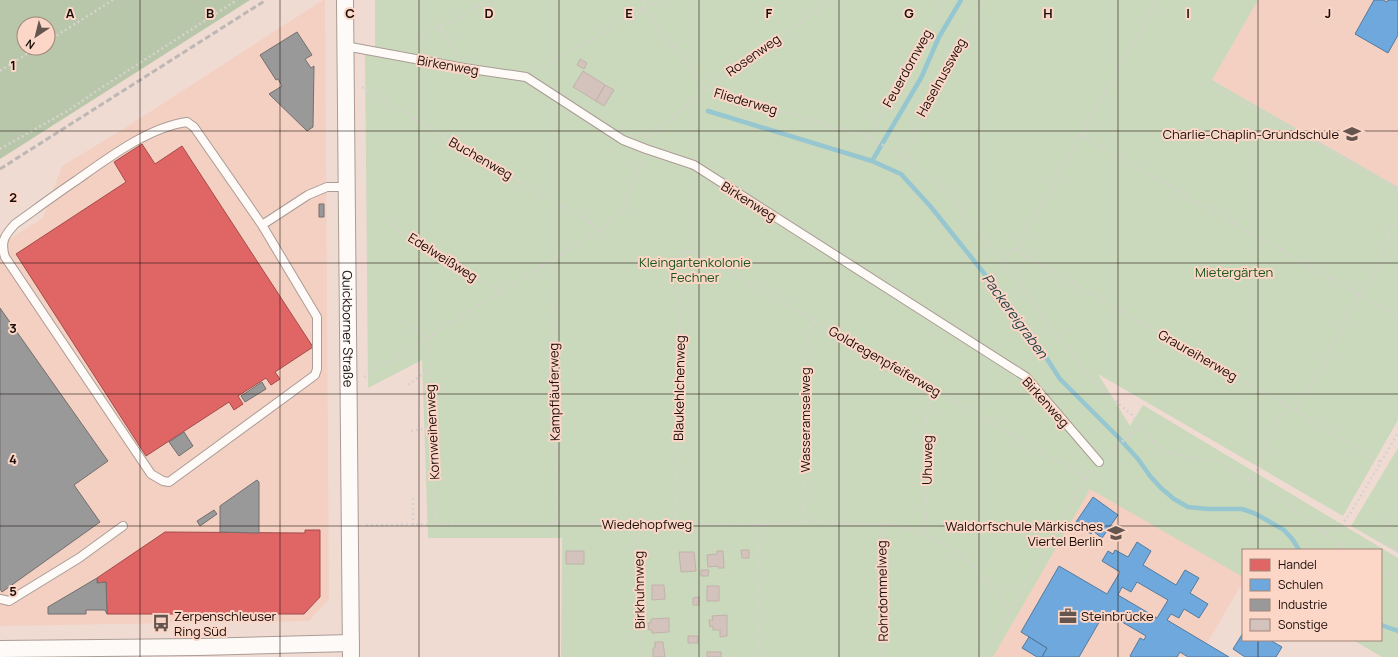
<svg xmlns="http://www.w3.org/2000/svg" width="1398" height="657" font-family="Manrope,sans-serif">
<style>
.built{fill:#f3d0c2}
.green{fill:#cad8bb}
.forest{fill:#b8c6a9;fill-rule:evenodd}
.shops{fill:#e06666;stroke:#a44b4a}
.schools{fill:#6fa8dc;stroke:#557a9c;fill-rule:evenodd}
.industry{fill:#999;stroke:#736f6e}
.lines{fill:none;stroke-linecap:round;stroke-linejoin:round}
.stream{stroke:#96c6d0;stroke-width:4.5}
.building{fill:#d4c3bd;stroke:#c2b2ac}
.service-casing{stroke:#ab9c95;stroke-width:10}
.minor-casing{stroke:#ab9c95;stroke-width:18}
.path{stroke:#d8d2cf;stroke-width:2.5;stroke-dasharray:2 3;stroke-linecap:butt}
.service{stroke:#fdfaf8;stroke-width:8}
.minor{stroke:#fdfaf8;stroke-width:16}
.rail{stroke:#bdb7b5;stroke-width:3;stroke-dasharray:6 3;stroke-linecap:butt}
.grid{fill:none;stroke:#190d08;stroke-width:1;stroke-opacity:0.55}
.labels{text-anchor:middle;stroke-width:4;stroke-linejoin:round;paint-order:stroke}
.street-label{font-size:13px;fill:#190d08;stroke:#fcd6c7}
.poi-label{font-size:13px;fill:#190d08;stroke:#fcd6c7;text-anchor:end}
.park-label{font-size:13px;fill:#185519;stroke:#fcd6c7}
.water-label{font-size:14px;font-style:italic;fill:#183d45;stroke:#fcd6c7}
.grid-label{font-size:13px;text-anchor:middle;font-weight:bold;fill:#190d08;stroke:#fcd6c7;stroke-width:4;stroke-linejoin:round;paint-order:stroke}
</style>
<rect width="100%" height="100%" fill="#f0dbd3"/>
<path class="built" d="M323,0H325L329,599L309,621L0,626V245L43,218L62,166L125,128Z
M1258,0H1398V187L1212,80Z
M1090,488L1243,577V582L1199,657H993Z"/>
<path class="green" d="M375,0H1258L1212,80L1398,187V420L1343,516L1098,374L1130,426L1143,405L1398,558V657H1382L1353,640H1381V550H1243V577L1090,489L993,657H561L562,538H428L422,360L368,388L365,48L375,46Z
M1398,448V553L1351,526Z"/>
<path class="forest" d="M0,0H250L0,159ZM24,24H48V48H24Z"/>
<path class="shops" d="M142,144L155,164L182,146L313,347L275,372L280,379L271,385L266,378L238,396L243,404L234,410L229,402L146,456L16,254L126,182L114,162Z
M305,530H320V597L304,614H107L106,582L97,583V578L165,532L305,533Z"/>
<path class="schools" d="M1374,0H1383L1387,2L1388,0H1398V35L1388,53L1355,34Z
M1093,497L1118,515L1102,538L1093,531L1091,534L1076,522Z
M1137,542L1151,551L1143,565L1176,585L1185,570L1199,578L1190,593L1208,604L1199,618L1184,609L1179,618L1171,614L1167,620L1229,657H1188L1180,652L1177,657H1131L1130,656L1140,638L1144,640L1146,636L1105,612L1079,657H1042L1047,648L1021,632L1059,566L1107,594L1120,572L1102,561L1108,551L1113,554L1115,550L1128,557ZM1137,582L1168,600L1157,618L1118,595L1122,587L1131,592Z
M1243,633V640H1270L1282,647L1276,657H1245L1233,649Z
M1029,637L1047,648L1042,657H1037L1022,648Z"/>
<path class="industry" d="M297,32L312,55L305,59L311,68L314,66L313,127L307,131L269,94L282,86L278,79L276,80L260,55Z
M319,204H324V217H319Z
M0,308L108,461L74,485L100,522L2,592L0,589Z
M262,382L266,389L245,402L241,396Z
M184,432L193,446L179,456L169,442Z
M257,480L259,482V533L220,532V506Z
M214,510L217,514L200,526L197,521Z
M97,578V583L106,582L107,614L105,610H86V614H48V607Z"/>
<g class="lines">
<path class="stream" d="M708,111L872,161L901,174L931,207L1003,297L1022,322L1027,333L1042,351L1060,379L1119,438L1138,459L1150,476L1161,488L1174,499L1188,507L1208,509H1242L1254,513L1284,530L1293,540L1299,550
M872,161L921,78L939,37L961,0
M1381,625L1398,631"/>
</g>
<path class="building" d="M580,59L587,63L584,69L577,65Z
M583,71L605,85L596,101L573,87Z
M605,85L614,90L604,106L596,101Z
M741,550H749V558H742Z
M566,551H584V564H566Z
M717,551H723L724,568H718V566L708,567L707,555L717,554Z
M679,552H694L696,571L681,572Z
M701,570H709L708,576H701Z
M652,585H664L665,599L652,600Z
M707,586H719V601H707Z
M699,597V605H693V598Z
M727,615V636L720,637V630H713V626L710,627L709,620H713L712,616Z
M669,618V632L652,633V630H649L648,623H651V619Z
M688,636H698V643H688Z
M655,642H663L665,657H653V648H655Z
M707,652H721V657H707Z"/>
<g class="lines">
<g class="service-casing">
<path id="service" d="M345,46L464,68L526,77L623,140L646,149L694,165L1026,377L1099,462
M262,225L317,317V369L315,375L169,482L163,481L151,474L5,257C0,241 5,235 15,224C36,209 56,194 77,180C108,158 149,127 187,122L194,127L262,225L308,195L327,187H346
M0,599L9,601L79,558L123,526"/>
</g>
<g class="minor-casing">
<g id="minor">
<path id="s1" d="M345,0L351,657"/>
<path d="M0,649L199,647L351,643"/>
</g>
</g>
<path class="path" d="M644,0V8L705,89L869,137L904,157L947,192L970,220L1047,323L1093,382L1132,415L1142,428
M440,26L457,55
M420,37L491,0
M48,41L113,0
M0,71L36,48
M536,71L659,0
M1213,85L1398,189
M362,87L366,90L601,229
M1080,135L1398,317
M869,137L945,0
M649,139L705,89L832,0
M0,149L69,110L98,90L237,0
M904,157L913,139L920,112L984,0
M385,221L500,292
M1015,250L1296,411L1381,462
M552,260L557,525
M1002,264L1010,250H1015L1158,0
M403,322L428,338L436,525
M364,377L601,229L624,210L642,159
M408,385L428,370
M1296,411L1325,360L1360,294L1383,258L1390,230L1398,219
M411,431L432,427
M1107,455L1130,435L1142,428C1156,448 1171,455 1195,458C1202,459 1210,459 1217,461C1224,463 1231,469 1238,473C1278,494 1311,525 1348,550
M1253,480L1261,461L1272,429L1288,407
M1398,506L1378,540L1398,551
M806,522L804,510L805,345L809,331L814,321
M639,523L640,657
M676,524L681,251L698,253L814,321L933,388L1086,478
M366,525L639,523L759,525L806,522L898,525L926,534L944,543L973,566L999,597L1009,613
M413,525V495
M759,525V657
M881,525L882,657
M1323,532L1338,529L1350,514L1398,433
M926,534L927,415L929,398L933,388
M1381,570L1398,579
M981,657L1022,591L1086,478L1092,470"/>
<use href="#service" class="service"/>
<use href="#minor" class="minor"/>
<path class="rail" d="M0,169L266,0"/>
</g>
<path class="grid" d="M140,0V657M280,0V657M419,0V657M559,0V657M699,0V657M839,0V657M979,0V657M1118,0V657M1258,0V550M0,131H1398M0,263H1398M0,394H1398M0,526H1398M1258,640V657"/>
<defs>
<g id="school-bare" transform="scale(1.38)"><path d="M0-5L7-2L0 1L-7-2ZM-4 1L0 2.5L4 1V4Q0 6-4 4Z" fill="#64554f" stroke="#fcd6c7" stroke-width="2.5" paint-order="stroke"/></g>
<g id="office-bare" transform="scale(1.38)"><path d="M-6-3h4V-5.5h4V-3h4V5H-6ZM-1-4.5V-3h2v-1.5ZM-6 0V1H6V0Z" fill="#64554f" stroke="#fcd6c7" stroke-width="2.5" paint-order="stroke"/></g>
<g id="bus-bare" transform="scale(1.38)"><path d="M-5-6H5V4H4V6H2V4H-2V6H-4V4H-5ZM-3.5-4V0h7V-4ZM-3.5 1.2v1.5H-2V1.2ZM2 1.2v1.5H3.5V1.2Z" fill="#64554f" stroke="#fcd6c7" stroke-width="2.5" paint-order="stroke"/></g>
</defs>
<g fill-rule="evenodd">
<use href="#school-bare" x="1352" y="134"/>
<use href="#school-bare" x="1116" y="533"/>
<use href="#office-bare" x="1068" y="616"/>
<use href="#bus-bare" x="161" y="623"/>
</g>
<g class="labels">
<g class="street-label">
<text transform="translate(753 55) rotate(-35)" y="5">Rosenweg</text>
<text transform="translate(448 65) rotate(10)" y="5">Birkenweg</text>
<text transform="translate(907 68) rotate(-61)" y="5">Feuerdornweg</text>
<text transform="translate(941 77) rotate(-61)" y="5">Haselnussweg</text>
<text transform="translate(746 101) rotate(16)" y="5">Fliederweg</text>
<text transform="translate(481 158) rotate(30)" y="5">Buchenweg</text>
<text transform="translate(749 201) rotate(32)" y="5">Birkenweg</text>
<text transform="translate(443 257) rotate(32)" y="5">Edelweißweg</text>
<text dy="5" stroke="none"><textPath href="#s1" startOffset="329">Quickborner Straße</textPath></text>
<text transform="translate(1198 355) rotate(30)" y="5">Graureiherweg</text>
<text transform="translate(885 361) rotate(30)" y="5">Goldregenpfeiferweg</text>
<text transform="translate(679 388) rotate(-89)" y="5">Blaukehlchenweg</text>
<text transform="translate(554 392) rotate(-91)" y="5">Kampfläuferweg</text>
<text transform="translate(1046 402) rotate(48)" y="5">Birkenweg</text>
<text transform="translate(805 420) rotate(-90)" y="5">Wasseramselweg</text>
<text transform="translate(432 432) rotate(-93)" y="5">Kornweihenweg</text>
<text transform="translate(927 460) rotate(-89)" y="5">Uhuweg</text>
<text x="647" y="529">Wiedehopfweg</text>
<text transform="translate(639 590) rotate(-91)" y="5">Birkhuhnweg</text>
<text transform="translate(882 591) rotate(-91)" y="5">Rohrdommelweg</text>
</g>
<g class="poi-label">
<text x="1339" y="139">Charlie-Chaplin-Grundschule</text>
<text x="1103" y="531">Waldorfschule Märkisches<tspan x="1103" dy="15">Viertel Berlin</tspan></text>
<text x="174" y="621" text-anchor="start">Zerpenschleuser<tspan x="174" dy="15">Ring Süd</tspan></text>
<text x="1081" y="621" text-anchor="start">Steinbrücke</text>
</g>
<g class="park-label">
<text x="695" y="267">Kleingartenkolonie<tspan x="695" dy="15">Fechner</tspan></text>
<text x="1234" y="277">Mietergärten</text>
</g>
<g class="water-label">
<text transform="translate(1015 316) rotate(54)" y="5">Packereigraben</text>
</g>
</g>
<g class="grid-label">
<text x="70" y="18">A</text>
<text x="210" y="18">B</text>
<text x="350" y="18">C</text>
<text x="489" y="18">D</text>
<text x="629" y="18">E</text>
<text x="769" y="18">F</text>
<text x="909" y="18">G</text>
<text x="1048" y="18">H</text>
<text x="1188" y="18">I</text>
<text x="1328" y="18">J</text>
<text x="13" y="70">1</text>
<text x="13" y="202">2</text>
<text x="13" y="333">3</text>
<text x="13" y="464">4</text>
<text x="13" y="596">5</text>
</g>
<rect x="1242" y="549" width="140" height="92" fill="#fcd6c7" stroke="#a1867b"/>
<rect x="1250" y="559" width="20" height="12" fill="#e06666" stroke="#a1867b"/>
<text x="1278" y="569" font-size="12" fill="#190d08">Handel</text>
<rect x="1250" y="579" width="20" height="12" fill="#6fa8dc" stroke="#a1867b"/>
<text x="1278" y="589" font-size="12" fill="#190d08">Schulen</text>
<rect x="1250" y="599" width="20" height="12" fill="#999999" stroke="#a1867b"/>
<text x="1278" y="609" font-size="12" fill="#190d08">Industrie</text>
<rect x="1250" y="619" width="20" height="12" fill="#d4c3bd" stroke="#a1867b"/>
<text x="1278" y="629" font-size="12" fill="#190d08">Sonstige</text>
<g transform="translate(36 36) rotate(215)"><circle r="19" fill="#fcd6c7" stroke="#a1867b"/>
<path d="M0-3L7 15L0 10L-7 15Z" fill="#64554f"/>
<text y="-6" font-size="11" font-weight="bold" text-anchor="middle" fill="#190d08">N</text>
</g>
</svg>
